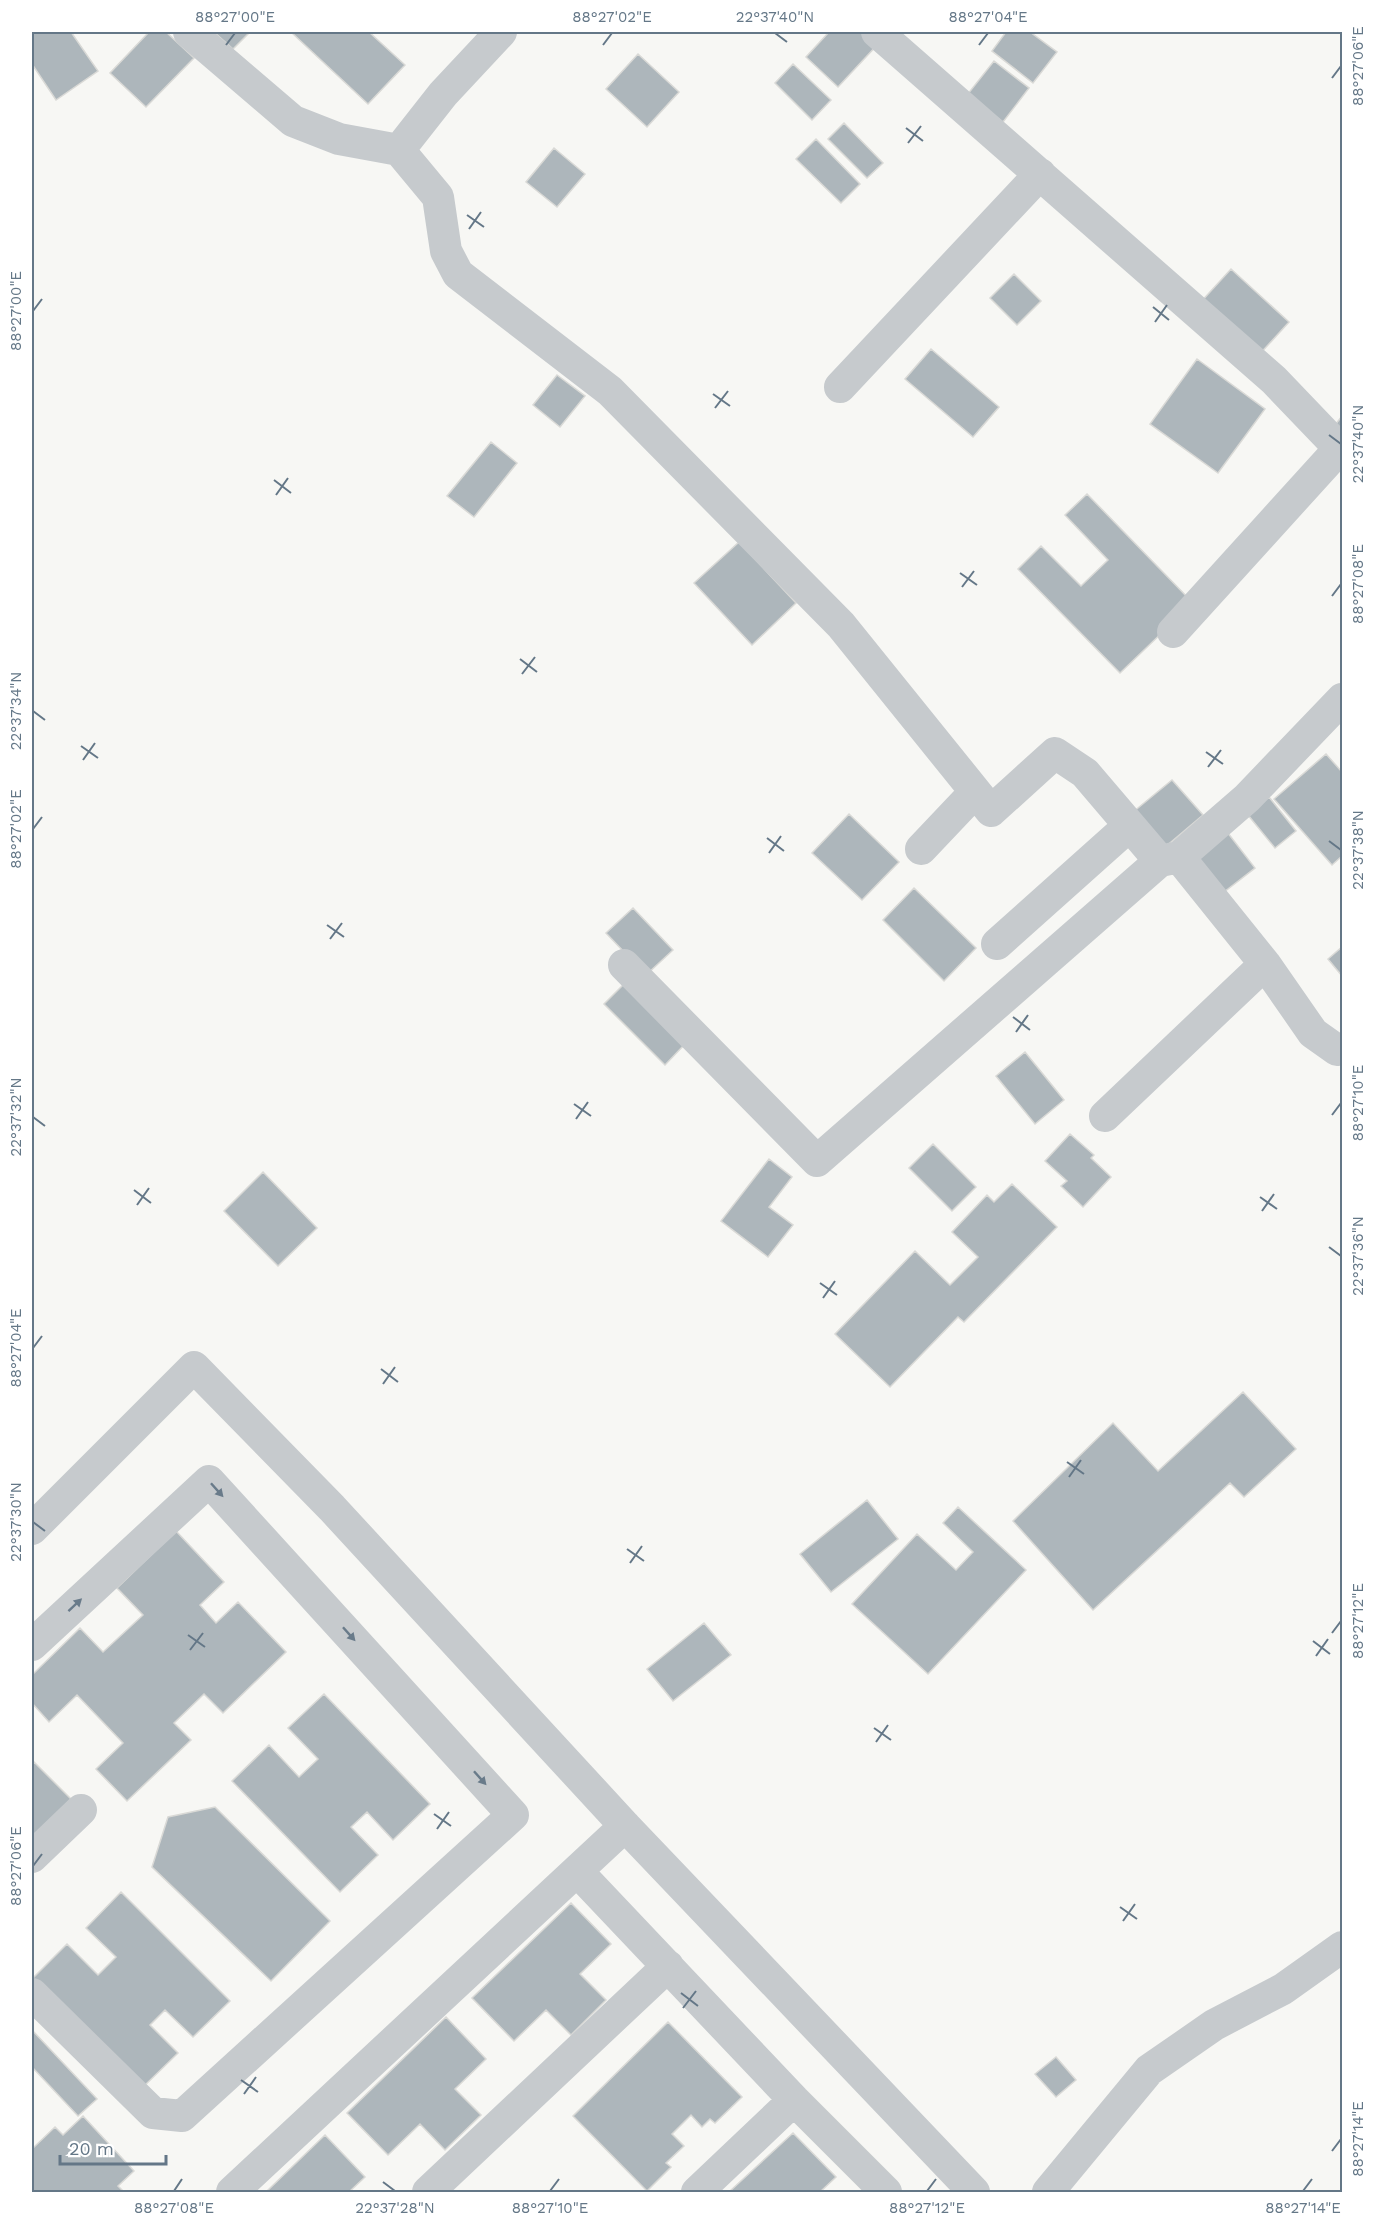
<svg xmlns="http://www.w3.org/2000/svg" width="1374" height="2224" font-family="'Work Sans',sans-serif">
<style>
.building{fill:#adb6bb;stroke:#d9d9d6;stroke-width:1.5}
.lines{fill:none;stroke-linecap:round;stroke-linejoin:round}
.minor{stroke:#c6cacd;stroke-width:32}
.oneway{fill:#697b8a}
.ticks{fill:none;stroke:#647787;stroke-width:2}
.neatline{fill:none;stroke:#647787;stroke-width:2}
.ticks-label{font-size:15px;text-anchor:middle;fill:#647787}
</style>
<rect width="100%" height="100%" fill="#f7f7f4"/>
<path class="building" d="M32,32H71L98,71L56,100L32,64Z
M149,32H166L194,58L146,107L110,73Z
M214,32H250L233,49Z
M291,32H369L405,65L368,104Z
M829,32H866L879,43L838,87L806,57Z
M1006,32H1030L1057,52L1033,83L992,51Z
M638,54L679,92L647,127L606,89Z
M994,61L1029,88L1003,122L967,95Z
M793,64L831,100L812,120L775,83Z
M844,123L883,163L867,178L828,139Z
M816,139L860,184L841,203L796,159Z
M554,148L585,174L557,207L526,182Z
M1231,269L1289,322L1257,357L1199,304Z
M1014,274L1041,301L1017,325L990,298Z
M931,349L999,407L973,437L905,379Z
M1197,359L1265,409L1218,473L1150,424Z
M557,375L585,396L560,427L533,405Z
M1342,416V437L1332,429Z
M491,442L517,463L474,517L447,496Z
M1087,494L1193,603L1120,673L1018,569L1041,546L1081,586L1108,560L1065,515Z
M739,542L796,603L752,645L694,583Z
M1326,754L1342,772V856L1332,865L1274,799Z
M1172,780L1203,815L1158,853L1127,817Z
M1269,797L1296,831L1275,848L1248,815Z
M849,814L899,862L862,900L812,853Z
M1224,828L1255,868L1224,892L1193,853Z
M914,888L976,948L944,981L883,920Z
M633,908L673,950L646,975L606,933Z
M1342,947V976L1328,959Z
M625,983L685,1044L665,1065L604,1004Z
M1025,1052L1064,1100L1035,1124L996,1076Z
M1070,1134L1094,1155L1091,1158L1111,1177L1083,1207L1061,1186L1067,1181L1045,1161Z
M933,1144L976,1187L952,1211L909,1168Z
M769,1159L792,1177L769,1207L793,1225L768,1257L721,1221Z
M263,1172L317,1228L278,1266L224,1211Z
M1012,1184L1057,1227L964,1322L958,1317L890,1387L835,1334L915,1251L950,1285L978,1257L952,1232L987,1195L994,1202Z
M1243,1392L1296,1449L1244,1497L1230,1483L1093,1610L1013,1521L1113,1423L1158,1471Z
M867,1500L898,1539L831,1592L800,1554Z
M958,1507L1026,1570L928,1674L852,1604L917,1534L956,1570L973,1552L943,1523Z
M176,1531L224,1582L200,1605L216,1623L238,1602L286,1652L223,1713L204,1694L174,1723L191,1740L127,1801L96,1769L123,1743L77,1695L49,1722L32,1703V1675L80,1628L103,1652L143,1615L117,1588Z
M704,1623L731,1655L673,1701L647,1669Z
M324,1694L430,1804L393,1840L367,1812L351,1827L378,1855L340,1892L232,1781L269,1745L299,1777L318,1759L288,1728Z
M34,1762L71,1799L32,1838V1765Z
M215,1807L330,1921L271,1981L152,1867L168,1817Z
M121,1892L230,2001L193,2037L165,2010L150,2025L178,2053L140,2090L32,1979L67,1944L98,1975L116,1957L86,1928Z
M571,1903L611,1944L580,1974L606,2000L571,2035L546,2010L514,2041L472,1998Z
M446,2017L486,2059L455,2089L481,2115L445,2150L420,2124L388,2155L347,2113Z
M668,2022L742,2097L715,2123L710,2119L702,2127L691,2115L672,2134L684,2146L666,2163L671,2167L647,2191L573,2116Z
M32,2030L97,2099L78,2116L32,2067Z
M1056,2057L1076,2080L1056,2097L1035,2074Z
M83,2116L134,2171L118,2186L124,2192H32V2149L55,2127L63,2135Z
M793,2133L836,2177L820,2192H729Z
M325,2135L365,2177L349,2192H266Z"/>
<g class="lines">
<path class="minor" d="M189,32L293,121L339,139L399,150L443,94L501,32
M877,32L1274,380L1342,451
M399,150L438,197L446,251L458,274L610,391L841,625L991,811L1055,753L1085,773L1160,861L1179,857L1265,964L1313,1033L1337,1050L1342,1049
M840,387L1040,174
M1173,632L1340,448
M921,849L975,792
M1179,857L1247,798L1342,699
M997,944L1129,826
M624,965L817,1161L1160,861
M1105,1116L1265,964
M32,1529L194,1367L332,1508L625,1826L974,2192
M32,1645L209,1481L513,1815L182,2116L153,2113L32,1994
M32,1857L81,1810
M578,1872L794,2100L886,2192
M232,2192L625,1826
M428,2192L668,1966
M697,2192L794,2100
M1048,2192L1149,2070L1214,2025L1283,1989L1342,1947"/>
</g>
<defs><path id="oneway-solid" d="M-6-.8H1V-3.2L6.5 0L1 3.2V.8H-6Z" transform="scale(1.5)"/></defs>
<g class="oneway">
<use href="#oneway-solid" transform="translate(217 1490) rotate(48)"/>
<use href="#oneway-solid" transform="translate(75 1605) rotate(-43)"/>
<use href="#oneway-solid" transform="translate(349 1634) rotate(48)"/>
<use href="#oneway-solid" transform="translate(480 1778) rotate(48)"/>
</g>
<path class="ticks" d="M775,33L787,42M226,45L235,33M603,45L612,33M979,45L988,33M1332,78L1341,66M906,128L923,141M908,143L921,126M467,215L484,227M469,229L481,212M1153,307L1169,320M33,311L42,299M1155,322L1167,305M713,394L730,406M715,408L728,391M1329,435L1341,444M274,480L291,493M276,495L288,478M960,573L977,585M962,587L974,571M1332,596L1341,584M520,659L537,672M522,674L535,657M33,711L45,720M81,746L98,758M1206,752L1223,764M83,760L95,743M1208,767L1221,750M33,829L42,817M767,838L784,851M1329,841L1341,850M769,853L781,836M327,925L344,937M330,939L342,923M1013,1017L1030,1030M1016,1032L1028,1015M574,1104L591,1116M1332,1115L1341,1103M33,1117L45,1126M576,1119L588,1102M134,1190L151,1203M1260,1197L1277,1209M137,1205L149,1188M1262,1211L1274,1194M1329,1247L1341,1256M820,1283L837,1295M823,1298L835,1281M33,1348L42,1336M381,1369L398,1382M383,1384L395,1367M1067,1462L1084,1474M1069,1477L1081,1460M33,1522L45,1531M627,1549L644,1561M630,1563L642,1546M1332,1633L1341,1621M188,1635L205,1647M1313,1641L1330,1654M190,1650L203,1633M1316,1656L1328,1639M874,1728L891,1740M876,1742L888,1725M434,1814L451,1826M437,1829L449,1812M33,1866L42,1854M1120,1907L1137,1919M1123,1921L1135,1904M681,1993L698,2006M683,2008L696,1991M241,2080L258,2092M244,2094L256,2077M1332,2151L1341,2139M383,2182L395,2191M174,2191L182,2179M550,2191L559,2179M927,2191L936,2179M1303,2191L1312,2179"/>
<rect width="1374" height="2224" fill="none" stroke="#ffffff" stroke-width="66"/>
<path d="M60 2155v9h106v-9" fill="none" stroke="#647787" stroke-width="3"/>
<text x="69" y="2155" font-size="18" fill="#647787" stroke="#ffffff" stroke-width="4.5" paint-order="stroke">20 m</text>
<rect x="33" y="33" width="1308" height="2158" class="neatline"/>
<g class="ticks-label">
<text x="235" y="22">88°27'00"E</text>
<text x="612" y="22">88°27'02"E</text>
<text x="775" y="22">22°37'40"N</text>
<text x="988" y="22">88°27'04"E</text>
<text transform="translate(1358 66) rotate(-90)" y="5">88°27'06"E</text>
<text transform="translate(16 311) rotate(-90)" y="5">88°27'00"E</text>
<text transform="translate(1358 444) rotate(-90)" y="5">22°37'40"N</text>
<text transform="translate(1358 584) rotate(-90)" y="5">88°27'08"E</text>
<text transform="translate(16 711) rotate(-90)" y="5">22°37'34"N</text>
<text transform="translate(16 829) rotate(-90)" y="5">88°27'02"E</text>
<text transform="translate(1358 850) rotate(-90)" y="5">22°37'38"N</text>
<text transform="translate(1358 1103) rotate(-90)" y="5">88°27'10"E</text>
<text transform="translate(16 1117) rotate(-90)" y="5">22°37'32"N</text>
<text transform="translate(1358 1256) rotate(-90)" y="5">22°37'36"N</text>
<text transform="translate(16 1348) rotate(-90)" y="5">88°27'04"E</text>
<text transform="translate(16 1522) rotate(-90)" y="5">22°37'30"N</text>
<text transform="translate(1358 1621) rotate(-90)" y="5">88°27'12"E</text>
<text transform="translate(16 1866) rotate(-90)" y="5">88°27'06"E</text>
<text transform="translate(1358 2139) rotate(-90)" y="5">88°27'14"E</text>
<text x="174" y="2213">88°27'08"E</text>
<text x="395" y="2213">22°37'28"N</text>
<text x="550" y="2213">88°27'10"E</text>
<text x="927" y="2213">88°27'12"E</text>
<text x="1303" y="2213">88°27'14"E</text>
</g>
</svg>
